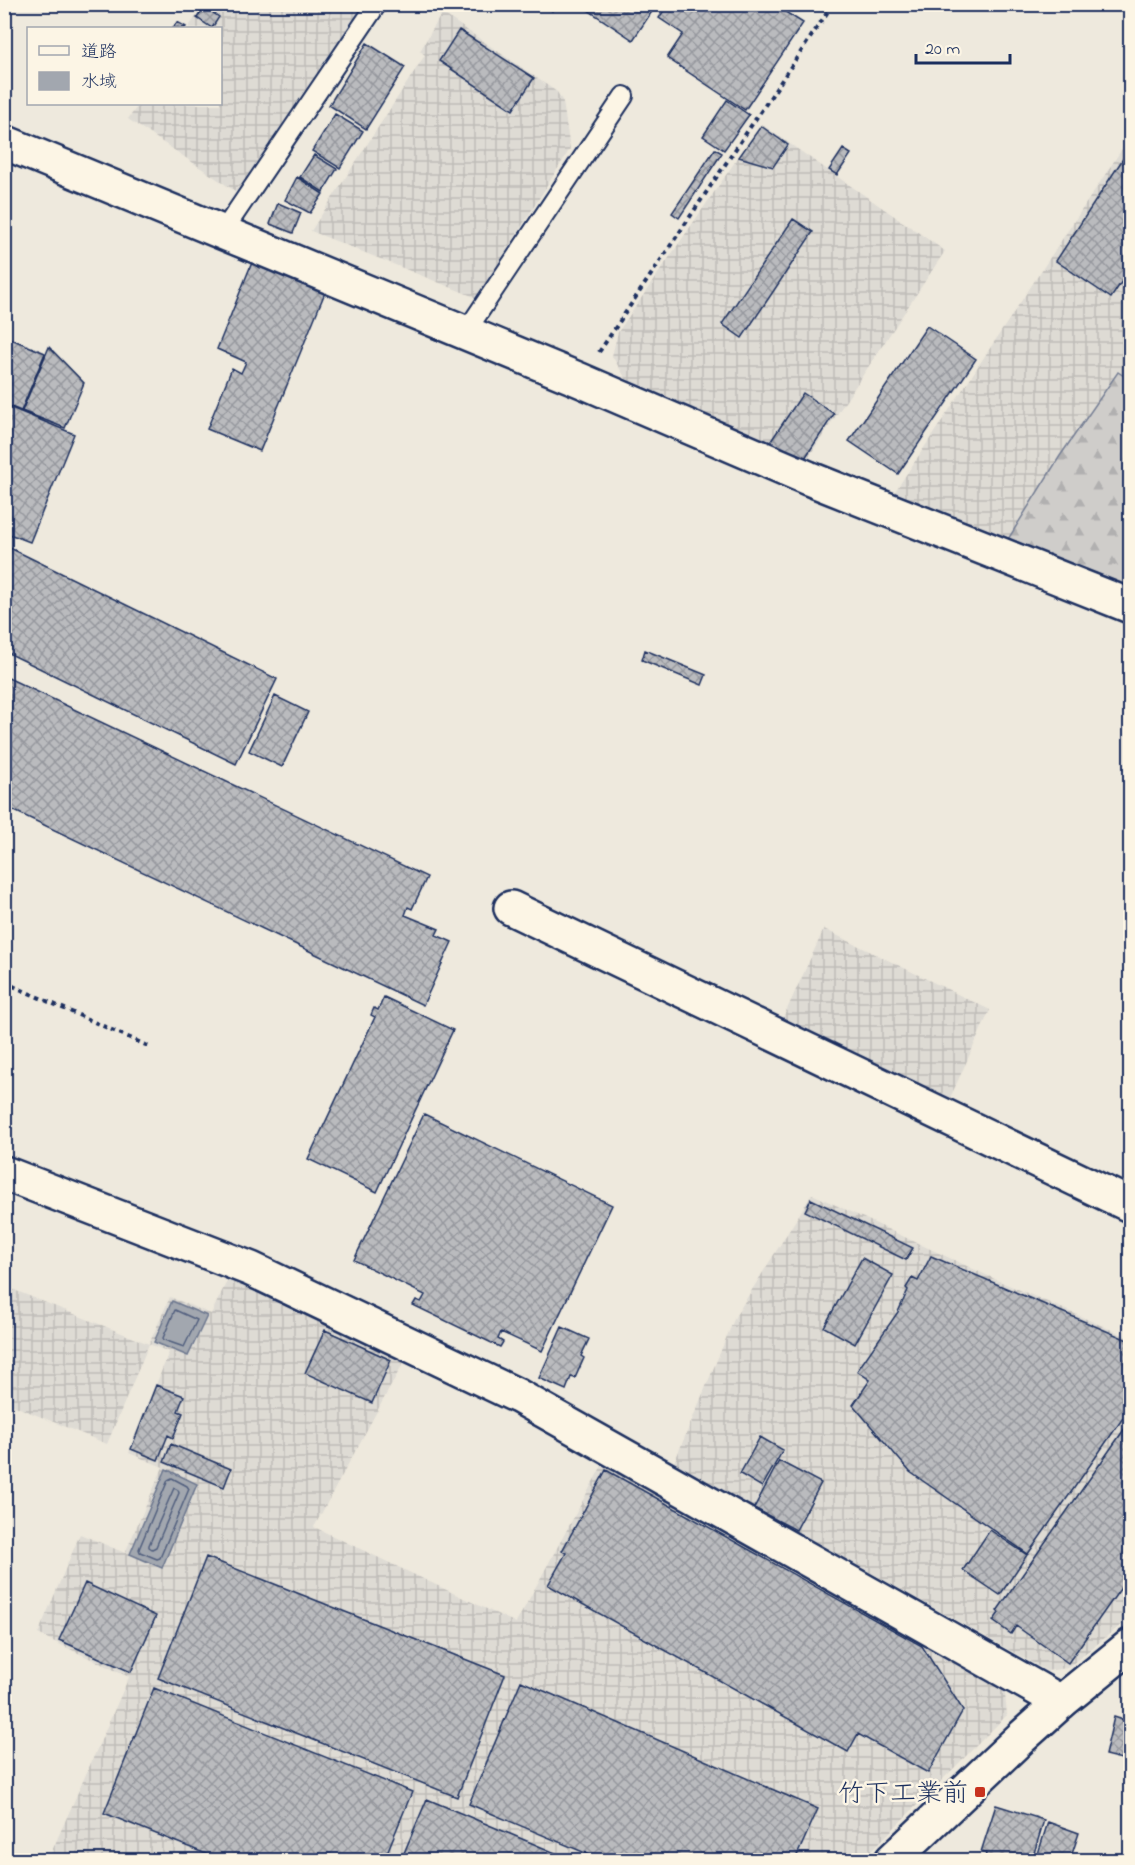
<svg xmlns="http://www.w3.org/2000/svg" width="1135" height="1865" font-family="'Indie Flower','Klee One',sans-serif">
<style>
.industrial{fill:url(#industrial-grid)}
.forest{fill:url(#forest-firs);stroke:#757e94;stroke-width:1.5}
.water{fill:#a2a7af;stroke:#6c778f;stroke-width:1.5}
.lines{fill:none;stroke-linecap:round;stroke-linejoin:round}
.shore{stroke:#515f7e;stroke-width:1.5}
.building{fill:url(#building-cross-hatch);stroke:#1b2f5e;stroke-width:1.5}
.lane-casing{stroke:#1b2f5e;stroke-width:22}
.street-casing{stroke:#1b2f5e;stroke-width:38}
.secondary-casing{stroke:#1b2f5e;stroke-width:38}
.path{stroke:#1b2f5e;stroke-width:4;stroke-dasharray:4.5 4.5;stroke-linecap:butt}
.lane{stroke:#fcf5e5;stroke-width:18}
.street{stroke:#fcf5e5;stroke-width:33}
.secondary{stroke:#fcf5e5;stroke-width:33}
.poi-dot{fill:#c8321e;stroke:#fcf5e5;stroke-width:2}
.labels{text-anchor:middle;stroke-width:5;stroke-linejoin:round;paint-order:stroke}
.poi-label{font-size:26px;fill:#1b2f5e;stroke:#fcf5e5;text-anchor:end}
</style>
<defs>
<pattern id="industrial-grid" width="8" height="8" patternUnits="userSpaceOnUse" patternTransform="scale(1.5)"><rect width="8" height="8" fill="#dedbd4"/><path d="M0 4h8M4 0v8" fill="none" stroke="#bebcb8"/></pattern>
<pattern id="forest-firs" width="22" height="20" patternUnits="userSpaceOnUse" patternTransform="scale(1.5)"><rect width="22" height="20" fill="#cfcdca"/><path d="M5 1l3.5 6h-7zM16 11l3.5 6h-7z" fill="#b1b0b0"/></pattern>
<pattern id="building-cross-hatch" width="8" height="8" patternUnits="userSpaceOnUse" patternTransform="scale(1.5)"><rect width="8" height="8" fill="#babbbe"/><path d="M0 0l8 8M0 8l8-8" fill="none" stroke="#96989e"/></pattern>
</defs>
<rect width="100%" height="100%" fill="#eee9dd"/>
<filter id="ink" filterUnits="userSpaceOnUse"><feTurbulence type="fractalNoise" baseFrequency=".0167" numOctaves="2"/><feDisplacementMap in="SourceGraphic" scale="12" xChannelSelector="R" yChannelSelector="G"/><feConvolveMatrix kernelMatrix="1 2 1 2 8 2 1 2 1" color-interpolation-filters="sRGB"/></filter>
<g filter="url(#ink)">
<path class="industrial" d="M204,5H365L238,193L128,119L139,104H220V28H188Z
M442,13L557,92L563,102L570,149L477,298L311,231L425,55L420,51Z
M761,124L945,251L806,461L737,436L628,382L612,356L618,332Z
M1130,137V380L1117,372L1060,456L1005,544L894,493Z
M824,929L990,1010L950,1098L783,1018Z
M812,1194L999,1281L1130,1338V1618L1067,1668L1047,1671L674,1463L735,1317Z
M229,1277L406,1358L314,1527L516,1623L605,1460L1004,1684L1007,1715L862,1860H48L129,1677L38,1634L80,1534L125,1553L163,1467L129,1453L169,1352L149,1344L107,1444L5,1402L4,1286L149,1344L170,1297L211,1314Z"/>
<path class="forest" d="M1118,372L1130,380V591L1005,544L1060,456Z"/>
<path class="water" d="M172,1301L207,1316L188,1356L154,1342Z
M166,1469L197,1484L162,1568L130,1554Z"/>
<g class="lines">
<path class="shore" d="M175,1310L197,1320L184,1347L164,1340L163,1338Z
M172,1478L187,1486L189,1489L160,1558L157,1559L140,1552L139,1549L168,1480Z
M174,1488L178,1490L179,1493L156,1547L152,1549L149,1547V1545Z"/>
</g>
<path class="building" d="M225,4H240L235,11Z
M542,4H557L552,11Z
M579,4H657L633,40Z
M668,4H781L779,8L803,23L745,110L667,58L683,34L659,18Z
M204,7L219,17L212,28L197,18Z
M177,22L186,27L185,28H173Z
M459,30L534,78L513,110L439,61Z
M367,43L405,67L366,129L329,105Z
M727,100L749,115L724,150L703,136Z
M335,114L363,131L340,168L312,151Z
M761,126L788,145L773,167L739,157Z
M1130,148V269L1111,298L1056,261Z
M715,149L722,153L679,218L672,213Z
M843,149L851,154L837,175L829,170Z
M314,155L337,169L323,192L300,177Z
M297,177L323,194L310,213L285,200Z
M278,203L301,213L293,233L270,224Z
M793,219L813,232L742,338L722,324Z
M253,260L326,290L260,451L207,429L232,368L241,373L246,362L217,349Z
M927,326L976,359L898,474L849,441Z
M4,336L45,353L21,411L4,404Z
M49,347L84,383L65,428L22,411Z
M803,393L834,414L805,458L769,444Z
M4,405L74,434L30,542L4,532Z
M4,545L277,679L236,764L4,651Z
M645,650L706,675L702,685L642,660Z
M4,676L427,877L412,909L408,907L405,915L439,929L436,935L452,942L423,1005L4,806Z
M275,696L308,712L282,767L249,751Z
M384,997L453,1030L377,1192L308,1159L375,1017L371,1015L374,1008L378,1010Z
M424,1114L612,1205L542,1351L501,1332L498,1339L503,1342L500,1347L413,1305L416,1300L421,1302L425,1295L354,1260Z
M811,1199L913,1248L906,1260L805,1211Z
M931,1256L1130,1341V1408L1028,1554L910,1472L853,1405L870,1380L857,1371L898,1312L908,1290L906,1288L912,1278L918,1281Z
M862,1258L893,1275L855,1344L824,1327Z
M562,1327L589,1339L581,1356L584,1358L575,1378L571,1377L566,1390L539,1378Z
M325,1330L391,1360L372,1403L305,1373Z
M156,1385L184,1396L178,1411L183,1413L173,1438L168,1435L158,1460L131,1449Z
M1130,1421V1575L1068,1663L1016,1626L1011,1634L993,1621L999,1613L997,1611Z
M760,1437L783,1450L762,1487L740,1474Z
M171,1444L231,1469L224,1487L164,1462Z
M779,1461L821,1483L796,1530L754,1508Z
M606,1470L922,1646L963,1710L928,1773L858,1734L848,1752L548,1585L566,1553L562,1551Z
M990,1530L1027,1555L1000,1595L963,1570Z
M206,1557L505,1675L457,1797L158,1678Z
M85,1583L156,1616L131,1672L59,1640Z
M521,1681L818,1809L795,1860H602L469,1804Z
M154,1688L412,1792L384,1860H221L104,1813Z
M1114,1717L1130,1722V1761L1105,1755Z
M427,1799L572,1860H401Z
M996,1805L1044,1820L1032,1860H993L985,1858L986,1853L981,1852Z
M1048,1822L1079,1833L1070,1860H1036Z"/>
<g class="lines">
<g class="lane-casing">
<path id="lane" d="M222,233L377,4
M465,333L624,96"/>
</g>
<g class="street-casing">
<path id="street" d="M4,142L580,380L808,478L1130,606
M511,908L1130,1205
M4,1173L251,1269L518,1396L1061,1702"/>
</g>
<g class="secondary-casing">
<path id="secondary" d="M892,1860L1022,1737L1061,1702L1130,1646"/>
</g>
<path class="path" d="M599,352L833,4
M4,982L148,1046"/>
<use href="#lane" class="lane"/>
<use href="#street" class="street"/>
<use href="#secondary" class="secondary"/>
</g>
</g>
<rect class="poi-dot" x="974" y="1786" width="12" height="12" rx="3"/>
<g class="labels">
<g class="poi-label">
<text x="968" y="1801">竹下工業前</text>
</g>
</g>
<rect width="1135" height="1865" fill="none" stroke="#fcf5e5" stroke-width="24"/>
<rect x="12" y="12" width="1111" height="1841" fill="none" stroke="#1b2f5e" stroke-width="2" filter="url(#ink)"/>
<rect x="27" y="27" width="195" height="78" fill="#fcf5e5" stroke="#a2a6af" stroke-width="1.5"/>
<rect x="39" y="46" width="30" height="9" fill="#fcf5e5" stroke="#a2a6af" stroke-width="1.5"/>
<text x="81" y="57" font-size="18" fill="#1b2f5e">道路</text>
<rect x="39" y="72" width="30" height="18" fill="#a2a7af" stroke="#a2a6af" stroke-width="1.5"/>
<text x="81" y="87" font-size="18" fill="#1b2f5e">水域</text>
<path d="M916 54v9h94v-9" fill="none" stroke="#1b2f5e" stroke-width="3"/>
<text x="925" y="54" font-size="18" fill="#1b2f5e" stroke="#fcf5e5" stroke-width="4.5" paint-order="stroke">20 m</text>
</svg>
